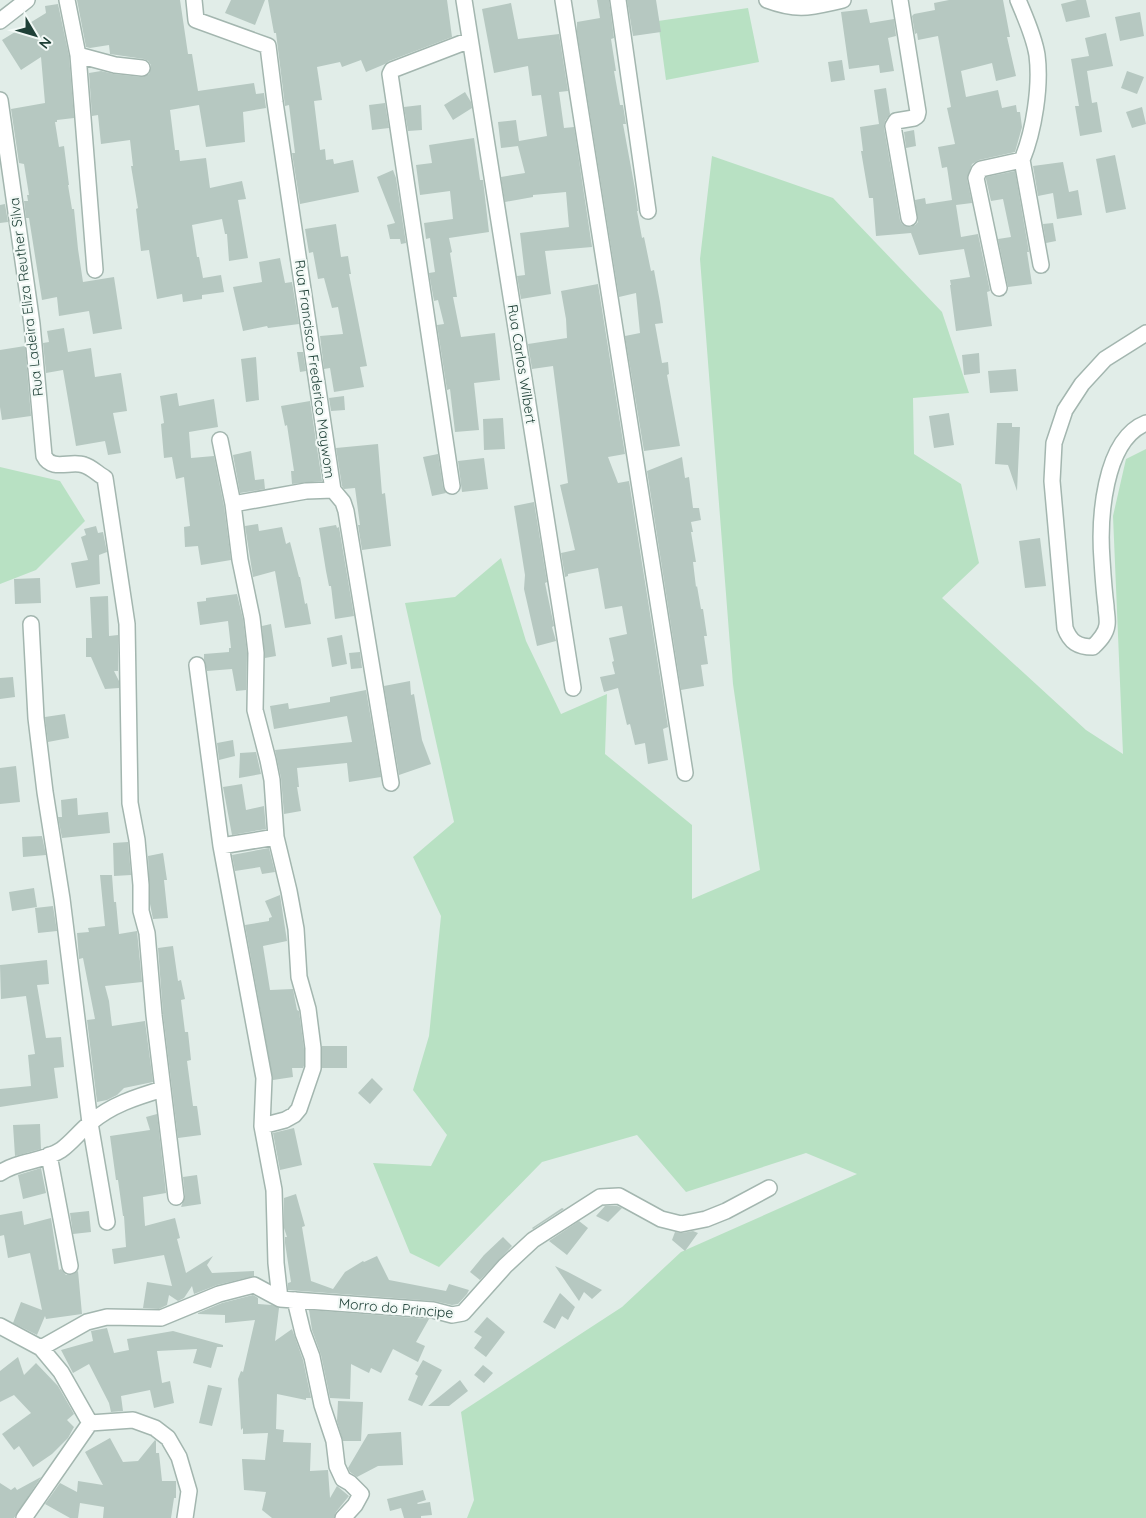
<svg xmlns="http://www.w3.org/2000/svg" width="1146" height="1518" font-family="Quicksand,sans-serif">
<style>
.green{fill:#b8e1c3}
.building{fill:#b6c8c1}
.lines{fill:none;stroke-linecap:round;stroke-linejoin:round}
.minor-casing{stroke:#a3b6af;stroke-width:18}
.minor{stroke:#fff;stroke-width:15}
.labels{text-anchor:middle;stroke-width:4.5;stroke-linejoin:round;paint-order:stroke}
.street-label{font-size:14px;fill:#1f4037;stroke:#f2f9f6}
</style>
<rect width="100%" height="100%" fill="#e1ede8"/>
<path class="green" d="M748,8L759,62L666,80L658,21Z
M712,156L833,198L942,312L969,393L913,398L914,454L961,484L979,563L942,598L1086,730L1123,754L1113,516L1126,459L1146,449V1518H467L474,1500L461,1412L622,1307L681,1252L857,1174L806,1153L686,1192L637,1135L542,1162L439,1267L410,1253L373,1163L431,1166L447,1135L413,1090L429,1036L441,916L413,857L454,822L405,603L455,597L501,558L526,641L561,714L607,694L605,754L692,825V899L760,870L733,684L700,259Z
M0,467L60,481L85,521L36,570L0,584Z"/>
<path class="building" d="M77,0H180L188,54H192L198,91L254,83L256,94L264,93L266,108L243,112L245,142L206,147L199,105L170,110L175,150H179L180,161L206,158L210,188L242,181L246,199L238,200L248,258L229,261L227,234H225L222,219L192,225L197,257H199L203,278L221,275L224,292L202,295V299L183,302L182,294L157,299L149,250L141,251L136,209L138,208L131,166H133L130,140L101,144L98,115L92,116L89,73L101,71L114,74L141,77L149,74L151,65L148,61L144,59L110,54L109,45L90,48L86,47Z
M231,0H265L255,25L225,13Z
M268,0H447L452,37L389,61L385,64L366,72L361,60L342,67L340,62L317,67L322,100L314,101L320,150L325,149L326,160L333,159L334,164L353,160L359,192L300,204L292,153H295L289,105L285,106L276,33H274Z
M597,0H609L614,38L611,39L616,71H614L620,105H623L626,124H623L635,189L638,211H637L642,238L644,237L651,271L654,270L660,302L663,323L655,324L662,363L668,362L669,374L667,375L680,446L644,451L625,336L640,333L636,293L619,297L577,32V22L600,18Z
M627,0H656L661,32L633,36Z
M949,0H1003L1010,37H1007L1016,76L996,81L992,63L961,71L966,97L998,90L1002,108L1016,105L1017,112H1020L1022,127L1015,152L979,160L972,164L967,179L972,203L956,205L961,237L978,234L990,291L987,292L992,326L956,331L950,285H951L950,280L970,277L964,249L919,255L911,233L876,236L873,198H869L861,151H863L860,127L879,124L874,90L886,88L890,114L885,121L884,128L900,220L902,224L910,227L915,225L918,222L915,200L925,198L926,204L952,200L947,167L942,168L938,147L955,144L947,108L951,107L938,36L918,40L917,33L915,34L912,16L914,14L935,10L934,3Z
M1077,0H1086L1090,17L1066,22L1061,4Z
M511,3L518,39L559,34L568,91L559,92L564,128L574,127L592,247L545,251L551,294L521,299L517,276L525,275L520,233L569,227L566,192L533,195V197L505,202L501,177L525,173L518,146L501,148L498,122L516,120L519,141L547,136L541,95L532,96L528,66L494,73L482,9Z
M58,4L69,56L74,118L57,120V122H55L59,147L64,146L69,185H68L72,209H74L78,249L83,282L114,277L122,329L93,334L89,311L59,316L57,297L42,300L29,218H26L24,201H28L27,195H29L24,164L19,163L11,109L45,103L41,57L21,70L2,40L46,13L45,6Z
M867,9L870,23L894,19L896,36L888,38L894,71L880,73L879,65L849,69L841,12Z
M1140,12L1144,36L1120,41L1115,17Z
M1106,33L1113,66L1087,71L1092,103L1097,102L1102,132L1080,136L1075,106H1079L1071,59L1089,56L1085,38Z
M842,60L845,80L831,82L828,62Z
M1127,71L1144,77L1137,94L1121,88Z
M465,92L471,102L472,108L453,120L444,105Z
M385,103L389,128L372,130L369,105Z
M421,105L422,130L408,131L404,107Z
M1142,107L1146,124L1132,128L1126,112Z
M914,130L916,146L906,148L904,132Z
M474,138L480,180H483L489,232L449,238L452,252L450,253L457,297H453L461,337L495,333L500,380L474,383L479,430L455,432L450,389L447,390L437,325L444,324L438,300L434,301L429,273L435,272L430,238L426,239L424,223L453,219L450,191L420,195L416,165L432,163L429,145Z
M1115,155L1126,209L1106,213L1096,159Z
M1063,162L1069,192L1078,190L1082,215L1057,219L1053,193L1038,196L1033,166Z
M393,170L396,178L406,243L401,244L400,239H390L387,225L395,223L377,177Z
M1015,171L1029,252H1027L1032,284L1008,287L998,239L1011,237L1003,199L991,201L986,179V177Z
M5,204L8,222L0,223V205Z
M1053,223L1056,241L1046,243L1043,224Z
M336,224L341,257L348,256L351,274H349L367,366L360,367L364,387L334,392L330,368L324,369L320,336L343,334L338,307L332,308L324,278L318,279L313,252L309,253L305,229Z
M280,258L285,283L292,282L299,324L268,328L267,326L243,331L233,287L262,282L259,262Z
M598,284L625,454L608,457L618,483L629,481L668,727L663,729L668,760L648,764L645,743L635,745L630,724L627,725L618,688L604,692L600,677L615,674L612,662L614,661L609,638L627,634L622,606L605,609L598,568L568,574V576L565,577L561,553L575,550L560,485L568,483L553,366L532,369L528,344L567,338L566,319L561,291Z
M64,328L68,352L91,348L95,377L121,373L127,411L113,413L121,453L108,455L105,441L76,446L63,370L46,373L43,343L49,342L47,331Z
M25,346L31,416L2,420L0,407V350Z
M297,352H303L306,371L300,372Z
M979,353L980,373L964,375L962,355Z
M256,357L259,400L246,402L241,359Z
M1016,369L1018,391L990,393L988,371Z
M177,393L179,406L214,399L218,427L189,432L191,458L214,456L224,506L231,560L201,565L198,546L185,547L184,527L190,526L184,477L176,479L172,457L164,458L161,424L164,423L160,396Z
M344,396L345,410L331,411L329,398Z
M310,401L322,481L292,484L291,471H294L287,425L285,426L281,406Z
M949,413L954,445L934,448L929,416Z
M503,418L505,449L484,450L483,419Z
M997,423H1012V427H1020L1017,491L1008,465L995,464Z
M378,444L382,494L385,493L391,546L362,550L358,525H360L355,488L344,489L342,486L336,448Z
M251,451L255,480L264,479L265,489L240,493L233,455Z
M438,454L443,487L446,493L432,496L423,457Z
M682,457L685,478L689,477L693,508H699L701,520L691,522L693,532H691L696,562H693L696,587L697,586L701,609H703L707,636H704L708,664L701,665L704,686L681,690L647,471Z
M484,458L488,489L462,492L458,461Z
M534,502L547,582L545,583L554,626L552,627L556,641L537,646L524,589L525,575L514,506Z
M258,524L259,531L282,527L286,544L290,542L299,577H300L305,604L307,603L311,624L285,628L275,571L253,577L245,526Z
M336,525L337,528L339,527L354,616L335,619L331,586H329L326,571L319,528Z
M96,526L98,533L103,532L107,552L99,555L100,584L76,588L71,563L88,560L81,537L86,535L84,529Z
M1040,538L1046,586L1025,588L1019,541Z
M40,578L41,603L15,604L14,579Z
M237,594L243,619L247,653L246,690L236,691L232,669L207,671L204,659V654L229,652V648H231L228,621L200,625L197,602L206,601V598Z
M108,596L109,636L118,635V671H114L119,681V688L105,689L91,657H86V638H92L90,597Z
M271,624L276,656L265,658L262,626Z
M342,635L347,664L332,667L327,638Z
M360,652L362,668L351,669L349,653Z
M13,677L15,697L0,699V678Z
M410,681L411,695L414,694L422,740L431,764L399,775L384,686Z
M366,690L381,777L349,782L347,763L297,768L299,787H297L301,811L284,814L281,778L275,750L352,742L347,716L274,729L270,706L288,703L289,709L330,702V697Z
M65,714L69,738L48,742L45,717Z
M233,740L235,756L219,760L217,743Z
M256,752L261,774L239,778L240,753Z
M16,766L20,802L0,804V768Z
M242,784L246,810L264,806L266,829L232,835L223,787Z
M77,798L78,815L108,812L110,833L62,838L58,817H62L61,800Z
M42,836L46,855L23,857L22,837Z
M128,842L131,875L114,876L113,843Z
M269,848L275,872L262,874L260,867L235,871L232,855Z
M163,853L167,880H164L168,918L153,919L150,904L148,856Z
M100,875H112L114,902H116L119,934L137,931L142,982L105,986L109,1001L112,1026L145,1021L153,1082L124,1088L117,1095L107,1100L97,1102L87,1020L95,1019L83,958L79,959L77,933L89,932L88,928L105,926Z
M34,888L37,907L12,911L9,892Z
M280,895L287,941L263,946L270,990L293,989L297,1010L299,1011L304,1049V1066L303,1068H292L293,1077L273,1080L245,925L269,921V918L272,917L265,901Z
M53,906L57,931L38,933L35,908Z
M173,946L178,981L181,980L185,999L181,1000L185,1032H188L191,1060L187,1061L193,1106H197L201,1135L178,1138L163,1014L158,948Z
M47,960L49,984L37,985L46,1038L61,1037L64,1067L54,1068L58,1098L0,1107V1089L31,1086L28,1055L35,1054L26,996L1,999L0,965Z
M322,1046H347V1068H322Z
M372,1078L383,1089L370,1104L358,1093Z
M157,1114L166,1193L143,1197L145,1226L175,1218L180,1238L177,1239L186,1273L213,1256L207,1265L212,1273L254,1271V1276L217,1285L194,1294L192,1286L184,1298L178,1301L169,1295L167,1305L159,1309L143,1308L147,1282L172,1286L164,1255L114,1264L112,1249L126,1247L124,1216H123L118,1180H116L110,1136L150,1130L146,1117Z
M40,1124L41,1149L15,1156L13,1125Z
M294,1128L302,1165L280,1170L273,1133Z
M41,1168L46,1193L23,1199L18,1175Z
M197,1175L201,1204L181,1207L185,1196L183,1177Z
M296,1194L305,1226L302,1227L311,1281L333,1289L345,1272L363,1261L364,1262L377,1256L389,1280L446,1291L449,1284L469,1290L467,1294L458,1304L452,1305L434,1301L288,1290V1283L291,1282L285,1243V1237H287L284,1228V1198Z
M605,1206H617L622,1208L608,1222L596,1216Z
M562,1208L564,1209L533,1229L532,1228Z
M22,1211L24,1225L51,1218L59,1270L61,1269L66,1275H71L78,1271L82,1314L46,1319L45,1316L37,1335L13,1323L21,1302L42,1310L30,1253L8,1258L4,1235L0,1236V1215Z
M89,1211L91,1232L73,1234L70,1213Z
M579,1221L588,1228L567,1255L549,1241Z
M693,1231L698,1233L685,1251L672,1240L675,1232L682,1233Z
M503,1237L512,1246L480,1280L470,1272L484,1255Z
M555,1266L568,1272L602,1290L592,1299L584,1292L579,1301Z
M560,1293L575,1307L568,1320L562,1316L555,1329L543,1322Z
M253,1295L258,1298V1304L272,1305L279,1308L275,1341L292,1329L303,1360L311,1398H306V1400L277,1394L276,1429L284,1430L283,1442L311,1443L310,1471L328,1470L330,1498L337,1486L349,1496L336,1512L334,1518H272L262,1510L266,1492L244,1490L242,1459L265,1460L268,1433L243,1434V1428L241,1430L238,1379L241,1371L243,1372L255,1320L225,1323V1315L198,1314V1313L222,1303Z
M309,1310L429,1319L416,1342L425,1346L418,1362L393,1349L381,1373L371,1368L369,1373L351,1364L350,1399L330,1398L321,1355L312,1330Z
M487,1317L505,1332L486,1357L474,1348L482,1337L474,1332Z
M107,1328L114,1353L129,1350L127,1339L173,1331L223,1345V1347H217L211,1368L193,1363L197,1349L157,1351L162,1383L170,1381L174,1403L154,1408L150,1390L121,1396L123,1411L111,1412L109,1403L89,1364L73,1373L61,1350L93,1341L91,1331Z
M18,1357L24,1375L36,1363L58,1386L74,1414L67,1420L74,1427L68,1438L52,1454L33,1467L19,1446L14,1450L2,1434L31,1413L14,1395L0,1402V1371Z
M423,1360L442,1370L422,1406L408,1400L418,1376L415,1374Z
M483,1365L493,1373L484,1383L474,1375Z
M460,1380L468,1391L449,1406H428Z
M208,1385L222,1388L212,1426L199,1423Z
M338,1401L363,1402L361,1441H343L337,1421Z
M401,1432L403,1465L378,1466L357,1477L350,1472L348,1468L368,1434Z
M110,1438L123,1462L138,1461L155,1440L156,1441V1453H159L162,1481H176V1498H174L171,1518H103L104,1507L80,1503L78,1518H70L45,1504L60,1483L77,1492L78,1481L103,1485L85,1452Z
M41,1477L14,1518H0V1483L11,1490L15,1487L17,1490Z
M423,1490L426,1500L417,1503L418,1504L430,1502L432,1515L421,1516V1518H404L401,1508L390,1511L387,1499Z"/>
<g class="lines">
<g class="minor-casing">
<path id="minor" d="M67,0L78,55L95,270
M194,0L196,20L268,46L275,102L333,490L343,502L346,511L391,783
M464,0L573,688
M563,0L685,773
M618,0L648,211
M767,0C799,12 811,7 843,0
M900,0L918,112L917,116L914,118L896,121L893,126L909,218
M1018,0C1025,17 1034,36 1037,55C1041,86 1034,131 1022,160
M0,21L27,0
M78,55L115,65L142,68
M0,100L32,324L44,456C52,472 71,460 84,465C91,467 98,474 105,478L127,624L130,803L137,840L141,885V911L147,933L154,1015L176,1197
M1022,160L1041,265
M999,288L976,178L979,171L981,169L1022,160
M1146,333L1105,359L1082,384L1065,410L1054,443L1052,481L1065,628C1070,642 1078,647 1093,647C1099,641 1106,634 1107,625C1108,619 1106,612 1106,606C1104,591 1103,576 1102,560C1099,521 1103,440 1146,423
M220,440L233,504L240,560L252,618L256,653L255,710L268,760L272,780L276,837L289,891L296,929L299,977L308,1009L313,1048V1068L299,1109L294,1115L285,1120L262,1126
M452,486L390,74L392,70L470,40
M233,504L306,491L333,490
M31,624L36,718L45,792L62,899L90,1123L107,1222
M197,665L221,846L264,1078L262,1126L274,1190L276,1263L280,1299
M221,846L276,837
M49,1155L70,1266
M0,1173C19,1160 43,1162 61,1150C72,1142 80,1131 90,1123C111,1105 136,1097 163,1089
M295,1300L303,1333L312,1357L322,1405L334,1441L337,1466L343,1479L350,1483L361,1494L355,1505L343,1518
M0,1326L41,1348L61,1372L90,1423
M41,1348L87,1322L107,1317L161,1318L219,1294L254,1285L280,1299L433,1310L452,1315L463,1313L505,1266L533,1240L600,1197L619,1196L661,1219L681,1224L706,1219L726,1211L769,1188
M90,1423L133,1420L155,1428L168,1438L179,1457L189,1491L185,1518
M24,1518L90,1423"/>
</g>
<use href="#minor" class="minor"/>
</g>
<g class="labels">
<g class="street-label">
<text transform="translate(26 297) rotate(-97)" y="5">Rua Ladeira Eliza Reuther Silva</text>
<text transform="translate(522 364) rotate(81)" y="5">Rua Carlos Wilbert</text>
<text transform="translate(315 369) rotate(82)" y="5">Rua Francisco Frederico Maywom</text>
<text transform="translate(396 1308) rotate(5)" y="5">Morro do Principe</text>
</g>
</g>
<g transform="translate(35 35) rotate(128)" stroke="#f2f9f6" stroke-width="4" paint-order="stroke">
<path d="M0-4L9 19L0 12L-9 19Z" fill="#1f4037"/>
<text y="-8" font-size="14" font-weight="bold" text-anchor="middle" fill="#1f4037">N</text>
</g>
</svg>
